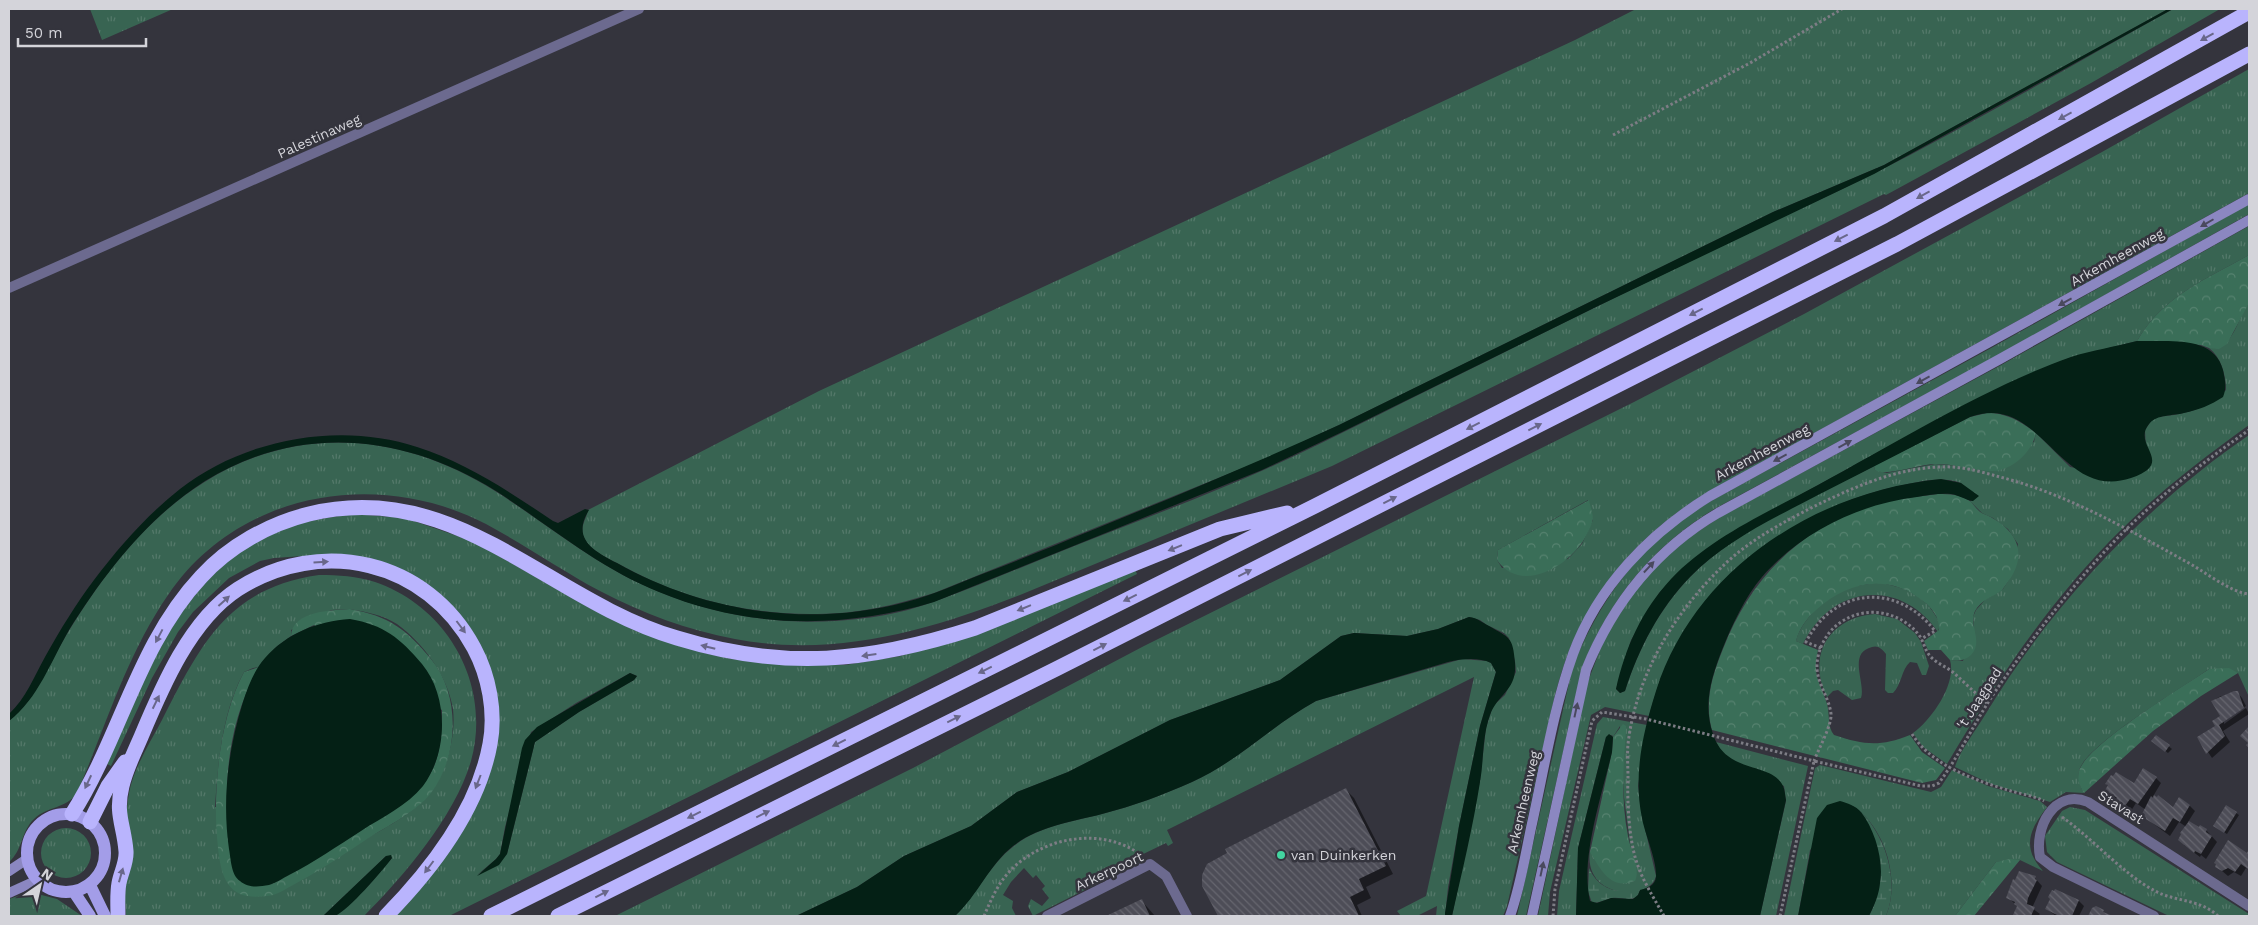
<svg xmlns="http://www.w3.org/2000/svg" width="2258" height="925" font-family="'Work Sans',sans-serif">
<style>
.grass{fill:url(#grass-tufts);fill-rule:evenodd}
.forest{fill:url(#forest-crowns)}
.wetland{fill:url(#wetland-marsh)}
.water{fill:#042015}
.shadow{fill:#0007}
.building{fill:url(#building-back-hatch)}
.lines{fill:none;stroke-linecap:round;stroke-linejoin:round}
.path{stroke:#7d7d85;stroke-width:3;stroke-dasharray:2.5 2.5;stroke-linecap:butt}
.minor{stroke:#6c6a8f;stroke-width:10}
.secondary{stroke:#8b87c1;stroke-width:10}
.primary{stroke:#a39de8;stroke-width:12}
.motorway{stroke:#b9b4fd;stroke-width:15}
.oneway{fill:#69678a}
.oneway2{fill:#4a495e}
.poi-dot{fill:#43d4a0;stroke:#34343d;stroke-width:2}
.labels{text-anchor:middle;stroke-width:5;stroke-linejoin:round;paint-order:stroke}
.street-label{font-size:14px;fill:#d4d4da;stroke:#34343d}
.poi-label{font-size:14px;fill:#d4d4da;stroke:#34343d;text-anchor:start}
</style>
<defs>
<pattern id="grass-tufts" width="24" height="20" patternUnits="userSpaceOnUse" patternTransform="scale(1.25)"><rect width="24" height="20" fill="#386452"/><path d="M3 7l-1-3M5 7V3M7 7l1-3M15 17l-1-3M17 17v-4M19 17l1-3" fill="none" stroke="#54796a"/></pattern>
<pattern id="forest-crowns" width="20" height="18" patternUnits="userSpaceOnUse" patternTransform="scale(1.25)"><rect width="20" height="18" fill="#3a6e58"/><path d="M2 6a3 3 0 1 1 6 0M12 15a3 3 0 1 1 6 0" fill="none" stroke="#56826f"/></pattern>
<pattern id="wetland-marsh" width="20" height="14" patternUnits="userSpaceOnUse" patternTransform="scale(1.25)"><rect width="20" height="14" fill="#386452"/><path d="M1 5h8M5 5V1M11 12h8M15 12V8" fill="none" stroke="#54796a"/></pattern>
<pattern id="building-back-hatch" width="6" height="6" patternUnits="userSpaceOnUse" patternTransform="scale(1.25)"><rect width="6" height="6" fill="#4d4d57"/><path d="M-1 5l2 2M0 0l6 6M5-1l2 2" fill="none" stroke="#66666f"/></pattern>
</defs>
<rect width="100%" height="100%" fill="#34343d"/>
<path class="grass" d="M90,9H173L102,40Z
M1636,9H2168L1884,165L1773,212L1339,425L1270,457L934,593C896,605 857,614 817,614C746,615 679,598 617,563C605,557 590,550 584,538C579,527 587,518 588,510L819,391L1575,40Z
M2173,9H2220L2091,83L1886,195L1884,194L1332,466L1020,595C928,631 834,658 735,639C687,630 642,613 600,591C561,570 525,545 486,524C378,468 238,491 168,595C126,656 106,726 77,793C66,809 47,806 34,819C21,831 23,850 9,862V721C38,697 50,661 70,629C104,574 147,518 203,483C297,423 403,433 495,491C544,522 589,560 641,584C724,623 819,632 908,610C932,603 955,594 978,585C1013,571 1047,557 1082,543C1143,519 1205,496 1266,469C1341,435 1415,396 1489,360C1581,314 1674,269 1768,224C1801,208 1835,193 1869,176C1972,124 2072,65 2173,9Z
M2249,69V193L1711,490C1645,529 1593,585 1566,659C1554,692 1548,727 1540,762C1529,810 1518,858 1507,906L1503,916H1452L1480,781L1486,728L1493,706L1505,695L1516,672L1515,661L1509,638L1504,633L1487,625L1480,620L1469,617L1438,629L1407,636L1354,633L1341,636L1280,680L1170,720L1068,772L1017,792L971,826L904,856L857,887L796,916H615L913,768L1144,646L1634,402L1804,314L2102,152ZM1588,500L1593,520L1582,544L1568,559L1502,568L1497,560L1498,550Z
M2249,204V214L1998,355L1716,508C1652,546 1609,600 1582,668L1526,916H1517L1573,665C1596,612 1622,570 1667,531C1680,519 1697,510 1711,501L1993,347Z
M2249,226V255C2205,280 2164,295 2137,341L2072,357L2054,364L1922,428L1745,525L1685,566L1659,593L1631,640L1616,689L1620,693L1625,691C1639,648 1659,609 1691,576C1737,529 1816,496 1874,466L1875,470L1887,473L1935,464L1972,467L2034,442L2036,433L2070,467L2129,478L2147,470L2145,430C2148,426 2151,420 2155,418C2160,416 2169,416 2174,415C2195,411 2212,406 2226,390C2226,375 2221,357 2209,348C2234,350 2236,320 2249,303V425C2205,457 2161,490 2123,528C2052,597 1997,680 1947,764L1923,747L1913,733C1931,720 1957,684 1950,660L1963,661L1974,626L1973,617L1976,610L1985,600L2003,589L2009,580L2018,544L2008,529L1993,518L1982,513L1970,501H1973L1961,483C1939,475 1916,483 1894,487C1862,494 1835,505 1806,521C1724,564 1673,625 1649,716L1605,707L1591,715L1550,892L1548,916H1538L1587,684L1600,650L1610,629L1637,588L1661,561L1690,537L1720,517L2003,364Z
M2249,435V697L2238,673L2209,669C2185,686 2084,746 2079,771C2078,779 2080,787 2084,793L2066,792L2050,802L1991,784L1955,767C1959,752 1976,730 1985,715C2052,604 2143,508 2249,435Z
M353,514L405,518L475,542L588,607L636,631L704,653L732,659L788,665H845L901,656L1135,569L1137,574L449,916H395L429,876L497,732L463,618L434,590L303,556L274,558L260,561L229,578L193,612L178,632L152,678L111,766L105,763C146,674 180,576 275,532C299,521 327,518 353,514ZM630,673L637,676L634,680L579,712L535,742L507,854L477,875L496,859L500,854L505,827L531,732L576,703Z
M319,575C338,575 357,576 375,582C448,607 492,685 471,761C455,816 404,876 364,916H335L369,885L392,858L386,856L323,916H126L125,900C126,865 123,827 129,793C134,767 150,743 162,720C200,646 227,588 319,575ZM350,609C366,612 383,615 397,624C423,643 448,676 453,709C456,736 447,771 431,792C415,813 388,826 366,839L215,807C218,762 222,712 244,672L253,668L259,667L276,647L291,636V630L331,610Z
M1879,583C1906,587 1928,597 1940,624L1938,632C1900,577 1831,585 1803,644L1796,641C1800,623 1823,599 1840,591C1852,586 1866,584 1879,583Z
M1875,614L1897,619L1915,633L1921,642L1929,666L1926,675H1922L1917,663L1910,662C1901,670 1902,684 1893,693H1888L1885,690L1886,654C1882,649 1878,645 1872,647C1847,653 1866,683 1861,698L1852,700L1838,690L1833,691L1827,697C1806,655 1830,617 1875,614Z
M1462,659L1487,661L1491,663L1496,672L1480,726L1459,826L1448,887L1445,916H1436L1437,906L1417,916H1401L1397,911L1426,896L1474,677L1167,830L1173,843L1168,846L1166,843L1137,857L1140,862L1033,916L1028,906L1031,899L1042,906L1049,898L1042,889L1045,886L1036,875L1033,878L1024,868L1011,882L1003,895L1013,901L1012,908L1016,916H955C977,895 989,865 1014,846C1039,826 1071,822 1102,814C1133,806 1163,795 1192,782C1237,762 1272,725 1316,701Z
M1603,717L1647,725L1638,786L1642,816L1656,876C1650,902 1583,899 1590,851L1621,883L1635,881L1624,797L1620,726L1613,737L1612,735L1606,737L1578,848L1576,916H1557L1559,891L1597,724Z
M1716,742L1808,766L1776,916H1760L1786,801L1784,786L1730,759L1723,754Z
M1820,765L1931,792L1941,787L1952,770L1988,786L2040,801L2047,807C2030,829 2021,847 2043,871L2020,860L1996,862L1955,916H1886C1901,880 1885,827 1853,806L1810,850L1798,916H1784L1815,768Z
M2070,807L2085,810L2249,914V916H2169L2057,862L2047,852L2045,836L2062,811Z
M41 853a25 25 0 1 1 50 0a25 25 0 1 1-50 0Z
M30,892L57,899L82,916H9V899Z"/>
<path class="forest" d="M2249,255V303L2227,344L2219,349L2209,348L2201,345L2137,341C2164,295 2205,280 2249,255Z
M1987,413C2007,413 2020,421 2036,433C2033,449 2017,466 2000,470C1987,474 1953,463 1935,464C1921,464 1885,477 1875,470L1874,466L1970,417Z
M1938,494C1949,494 1961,494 1971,502C1975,506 1978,512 1984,514C2010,525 2028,546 2013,574C2010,579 2006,585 2002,590C1993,597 1981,600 1975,611C1968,626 1984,641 1971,655C1964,661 1958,661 1950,660L1941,650H1928L1924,641L1939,630C1940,618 1932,608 1923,601C1889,573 1847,581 1816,610C1807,618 1799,629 1796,641L1818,650C1812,678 1820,681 1827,704C1830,714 1827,727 1834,735C1864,745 1880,747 1910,735L1922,752L1945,768L1936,780L1922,783L1712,730C1704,702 1712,676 1723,649C1751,576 1804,524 1881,503C1899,498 1919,497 1938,494Z
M1589,500C1590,506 1593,514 1593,519C1592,524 1589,530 1587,534C1573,564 1522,596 1497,560L1498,550Z
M350,609C389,616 406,629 431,659C461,695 459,756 431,793C415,813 389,825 367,839C343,855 319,871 293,885C287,888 280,893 273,895C263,897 249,898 240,894C220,885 219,857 217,837C213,788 220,716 244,672L259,667C224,728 222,799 232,866L271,885C302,869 331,851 360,831C386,814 414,802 430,774C441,756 442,731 442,710L314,625L291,636C292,611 332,610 350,609Z
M2229,668L2238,673L2201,696L2153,731L2084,793C2080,787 2077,779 2079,771C2087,744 2183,687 2209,669Z
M1623,724L1626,726V731C1623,766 1621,801 1628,836C1630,849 1641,869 1635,881C1610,891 1600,868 1590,852L1612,752L1613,737Z
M2010,859L2020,860L1974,916H1955L1996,862Z"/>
<path class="wetland" d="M1860,811C1886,836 1900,882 1886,916H1869C1889,876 1880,849 1860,811Z
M1589,868C1599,890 1618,894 1640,890C1636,905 1622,896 1612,898C1604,900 1599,903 1592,903L1588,891Z"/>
<path class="water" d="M2168,9H2173L1874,174L1598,306L1342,432L1262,470L934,602C843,629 748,629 659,592C599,568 550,526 496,491C405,434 299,423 205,481C148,517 104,574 69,630C51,661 38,699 9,721V714C26,698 34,677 45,657C60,630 76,604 94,580C119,547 147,515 180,489C244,439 339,421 417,447C467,463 510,492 553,521L558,523L585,509L589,510C571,539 594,551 617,563C704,612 808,628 906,602C933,595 959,583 985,573C1022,559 1058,544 1095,529C1176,496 1258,462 1339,425L1773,212L1884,165Z
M2137,341C2166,342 2214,334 2223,370C2225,380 2227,387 2223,397C2211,405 2198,410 2184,413C2173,416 2157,414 2149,424C2131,446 2177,462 2131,478C2059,502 2042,391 1970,417C1920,443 1869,469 1818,495C1774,518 1725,541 1690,577C1659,609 1639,648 1625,691L1620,693L1616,689C1625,648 1642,610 1671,579C1711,537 1768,512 1818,485C1897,442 1986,387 2071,357C2092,350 2115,347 2137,341Z
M1941,479L1961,483L1979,496L1973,501C1965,500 1959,495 1951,494C1940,493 1928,495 1917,497C1859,504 1801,532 1762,577C1745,597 1732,625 1722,650C1711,678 1703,705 1713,734C1726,775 1771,761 1783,786C1785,790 1785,796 1786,800L1760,916H1576L1578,848L1606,737L1609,734L1613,737L1612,752C1602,795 1580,858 1590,901L1597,903L1611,898L1633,899L1638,895L1640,890C1647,888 1655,886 1656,877C1657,860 1645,835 1642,818C1633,775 1643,732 1656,691C1695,568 1817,491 1941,479Z
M1469,617C1478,618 1481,622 1489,626C1509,638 1513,636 1515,663C1517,691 1498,693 1490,715C1482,737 1484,760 1480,782C1473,827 1462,872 1452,916H1445V913L1459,826L1480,726L1496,672L1491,663C1478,657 1462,659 1448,662L1316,701C1272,725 1237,762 1192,782C1163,795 1133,806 1102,814C1071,822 1039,826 1013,846C989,865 978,895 955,916H796L857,887L904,856L971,826L1017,792L1068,772L1170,720L1280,680L1341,636L1354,633L1407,636L1438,629Z
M350,619C384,625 400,638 422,664C449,697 448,752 423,786C407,806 382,817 361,831C337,846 315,862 289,875C283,878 276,883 269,885C258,887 248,888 240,881C231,875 231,859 229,849C222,800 228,750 243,702C248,687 254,670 265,658C287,633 318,621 350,619Z
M630,673L637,676L634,680L579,712L535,742L507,854L499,865L477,876L496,859L500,854L522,748L525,740L537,727Z
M1840,801C1847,803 1856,806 1861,812C1875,830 1884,861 1880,883C1879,895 1874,906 1869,916H1798L1817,818L1827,805Z
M391,855L392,858C382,871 349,910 335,916C332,917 327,916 323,916L386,856Z"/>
<path class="shadow" d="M2237,692L2242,698L2246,706L2224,721V724L2246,708L2249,714L2223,731L2230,742L2212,758L2198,737L2217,727L2221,717L2212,701L2221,696L2224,698Z
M2156,736L2172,749L2168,753L2155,743Z
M2156,778L2161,783L2152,798H2157L2173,809L2179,799L2190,806L2195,811L2188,822L2199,829L2206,830L2217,842L2206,859L2201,855L2200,857L2184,845L2185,826L2179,822L2170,836L2143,816L2146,810L2136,803L2131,811L2106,790L2109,786L2107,784L2134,785Z
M1346,790L1354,798L1393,874L1366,887L1371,898L1357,905L1362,916H1219L1204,885Z
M2227,807L2239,815L2227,834L2217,828Z
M2249,852V870L2246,868L2241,876L2234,872L2228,876L2216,866L2248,854Z
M2035,878L2042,886L2032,908L2040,914L2038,916H2017L2015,914L2018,907L2008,897Z
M2056,890L2079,901L2084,906L2079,916H2056L2047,909Z
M1141,900L1155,916H1109Z"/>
<path class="building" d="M2234,691H2238L2244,708L2219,725L2225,736L2206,754L2197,737L2215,726L2212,721L2220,716L2211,701Z
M2249,726V748L2246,745L2248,743L2240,736Z
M2156,735L2170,745L2165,752L2151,741Z
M2143,768L2157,777L2138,804L2130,799L2125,806L2115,800L2117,798L2105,790L2108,785L2105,784L2111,775L2113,776L2116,772L2134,783Z
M1346,788L1386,866L1359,879L1364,890L1350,897L1359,916H1218L1202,886V875L1207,864L1227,853L1225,849Z
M2154,795L2157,797L2158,795L2173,807L2179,797L2190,805L2180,822L2173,818L2165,831L2141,816L2151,796L2153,798Z
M2226,805L2237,812L2224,833L2213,826Z
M2189,821L2199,827L2200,825L2207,829L2206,832L2212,836L2201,854L2195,851L2194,853L2178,840L2181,834L2180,833Z
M2228,840L2247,853L2249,849L2248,869L2241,864L2235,872L2228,868L2222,871L2215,867L2216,864L2214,863Z
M2019,871L2036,876L2035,879L2037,880L2028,898L2027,904L2035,907L2031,916L2013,915L2017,906L2014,904L2015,902L2006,898L2013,879L2015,880Z
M2055,889L2079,900L2072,916H2059L2045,909L2050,899L2048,897L2052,890L2054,891Z
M1142,899L1150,916H1106Z
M2096,906L2104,910L2103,912L2113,916H2088L2092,908Z"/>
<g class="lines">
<path class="path" d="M1613,135L1750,63L1842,9
M1821,648L1806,642C1834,587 1897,582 1935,631L1921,639
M1912,734C1933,767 1975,780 2011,791C2022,794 2034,796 2044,801
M2062,817C2092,838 2123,874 2155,891C2176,902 2200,899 2218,916
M984,916C991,900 998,883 1011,870C1043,837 1102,826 1141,855
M1553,916L1555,889L1592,721L1602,712L1646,719L1814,761C1818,750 1832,725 1831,714C1829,696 1816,683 1817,664C1818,648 1827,631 1841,622C1866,605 1900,611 1919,635C1924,642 1925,652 1932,658C1938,664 1947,667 1954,673C1965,683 1976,694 1988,704
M1664,916C1654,898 1642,880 1636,860C1629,838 1627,801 1628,778C1628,767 1627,755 1628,744C1636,675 1675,611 1725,564C1751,539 1787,520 1819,504C1861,484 1905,465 1953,467C1969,468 1985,473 2000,477C2066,494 2126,528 2185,561C2203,570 2229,592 2249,594
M1780,916L1814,761L1921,786H1932L1939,783C1961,753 1977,717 1999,686C2032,639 2067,592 2107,549C2149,504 2199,465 2249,430"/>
<path class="minor" d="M9,288L639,9
M1047,916L1150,864L1166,876L1187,916
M2154,916L2053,867L2040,857C2034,828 2054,788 2088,802L2249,906"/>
<path class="secondary" d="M9,871L27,859
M9,893L31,883L39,882
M1510,916C1520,888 1525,857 1531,828C1544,770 1553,710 1573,654C1598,586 1650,533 1710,496L2249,199
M1532,916L1586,670C1613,603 1655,550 1718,513L2000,359L2249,220"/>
<path class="primary" d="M27 853a39 39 0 1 1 78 0a39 39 0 1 1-78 0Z
M90,885L105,916
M74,892L90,916"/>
<path class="motorway" d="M72,814C120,739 138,644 201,577C229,546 269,524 309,514C457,478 547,600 677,638C785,671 869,662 975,628L1220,529L1287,513
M90,822L108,786L125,762
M118,916C118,905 117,894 119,883C121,872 127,862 126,851C124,825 115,814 122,786C126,769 134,753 141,737C162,687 190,620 238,589C321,536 427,560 474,648C489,676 496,712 490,744C478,810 431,870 386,916
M491,916L1315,506L1884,216L2249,12
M558,916L1056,669L1897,244L2249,54"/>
</g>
<defs><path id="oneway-solid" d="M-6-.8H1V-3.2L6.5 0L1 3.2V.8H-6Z" transform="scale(1.25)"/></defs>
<g class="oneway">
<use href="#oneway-solid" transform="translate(2207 37) rotate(151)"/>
<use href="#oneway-solid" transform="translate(2065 116) rotate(151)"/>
<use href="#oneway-solid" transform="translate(1923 195) rotate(151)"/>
<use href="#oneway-solid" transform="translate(1841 238) rotate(153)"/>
<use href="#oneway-solid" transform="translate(1696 312) rotate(153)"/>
<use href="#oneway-solid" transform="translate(1473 426) rotate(153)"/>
<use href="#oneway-solid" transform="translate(1535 427) rotate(-27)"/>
<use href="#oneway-solid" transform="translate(1390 500) rotate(-27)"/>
<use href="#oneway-solid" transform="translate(1175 548) rotate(158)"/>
<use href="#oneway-solid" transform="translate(321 562) rotate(-4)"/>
<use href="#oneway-solid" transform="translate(1245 573) rotate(-27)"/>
<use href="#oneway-solid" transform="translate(1130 598) rotate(154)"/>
<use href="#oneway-solid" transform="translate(224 601) rotate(-42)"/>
<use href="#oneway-solid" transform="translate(1024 608) rotate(158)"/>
<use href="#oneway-solid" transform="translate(461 627) rotate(53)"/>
<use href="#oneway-solid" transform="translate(159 636) rotate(118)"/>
<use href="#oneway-solid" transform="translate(708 647) rotate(-166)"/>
<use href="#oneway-solid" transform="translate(1100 647) rotate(-27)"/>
<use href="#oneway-solid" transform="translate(869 655) rotate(172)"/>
<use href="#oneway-solid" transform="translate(985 670) rotate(154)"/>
<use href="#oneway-solid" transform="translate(156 702) rotate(-64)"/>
<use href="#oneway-solid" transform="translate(954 719) rotate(-26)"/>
<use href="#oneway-solid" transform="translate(839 743) rotate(154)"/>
<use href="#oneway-solid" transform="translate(88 782) rotate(115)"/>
<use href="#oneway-solid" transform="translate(478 782) rotate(111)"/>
<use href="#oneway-solid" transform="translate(763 814) rotate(-26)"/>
<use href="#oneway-solid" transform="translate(694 815) rotate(154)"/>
<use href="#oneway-solid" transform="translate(429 867) rotate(127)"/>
<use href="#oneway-solid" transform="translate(121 875) rotate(-74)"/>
<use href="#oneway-solid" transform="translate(602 894) rotate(-27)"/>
</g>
<g class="oneway2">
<use href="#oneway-solid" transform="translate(2207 223) rotate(150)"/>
<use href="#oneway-solid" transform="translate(2065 302) rotate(151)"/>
<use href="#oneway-solid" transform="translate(1923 380) rotate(151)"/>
<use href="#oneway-solid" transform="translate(1845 444) rotate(-29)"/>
<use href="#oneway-solid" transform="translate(1780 458) rotate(152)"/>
<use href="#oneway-solid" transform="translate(1649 567) rotate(-47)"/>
<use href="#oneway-solid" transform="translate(1576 710) rotate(-78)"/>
<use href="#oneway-solid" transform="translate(1542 869) rotate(-78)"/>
</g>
<circle class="poi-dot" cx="1281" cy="855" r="5"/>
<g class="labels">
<g class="street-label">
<text transform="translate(319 136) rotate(-24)" y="5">Palestinaweg</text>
<text transform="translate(2117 257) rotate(-29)" y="5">Arkemheenweg</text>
<text transform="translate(1762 452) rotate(-28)" y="5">Arkemheenweg</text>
<text transform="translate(1979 698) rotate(-57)" y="5">'t Jaagpad</text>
<text transform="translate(1523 802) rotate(-77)" y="5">Arkemheenweg</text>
<text transform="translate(2121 807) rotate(32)" y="5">Stavast</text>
<text transform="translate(1109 871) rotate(-25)" y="5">Arkerpoort</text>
</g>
<g class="poi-label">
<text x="1291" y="860">van Duinkerken</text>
</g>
</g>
<rect width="2258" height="925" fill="none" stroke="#d4d4da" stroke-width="20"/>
<g transform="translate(40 885) rotate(34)" stroke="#34343d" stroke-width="4" paint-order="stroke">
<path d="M0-4L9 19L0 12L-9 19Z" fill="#d4d4da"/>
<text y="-8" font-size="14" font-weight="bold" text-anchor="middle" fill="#d4d4da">N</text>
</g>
<path d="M18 38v8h128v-8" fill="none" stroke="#d4d4da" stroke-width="2.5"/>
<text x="25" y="38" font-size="15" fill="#d4d4da" stroke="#34343d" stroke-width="4" paint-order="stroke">50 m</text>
</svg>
